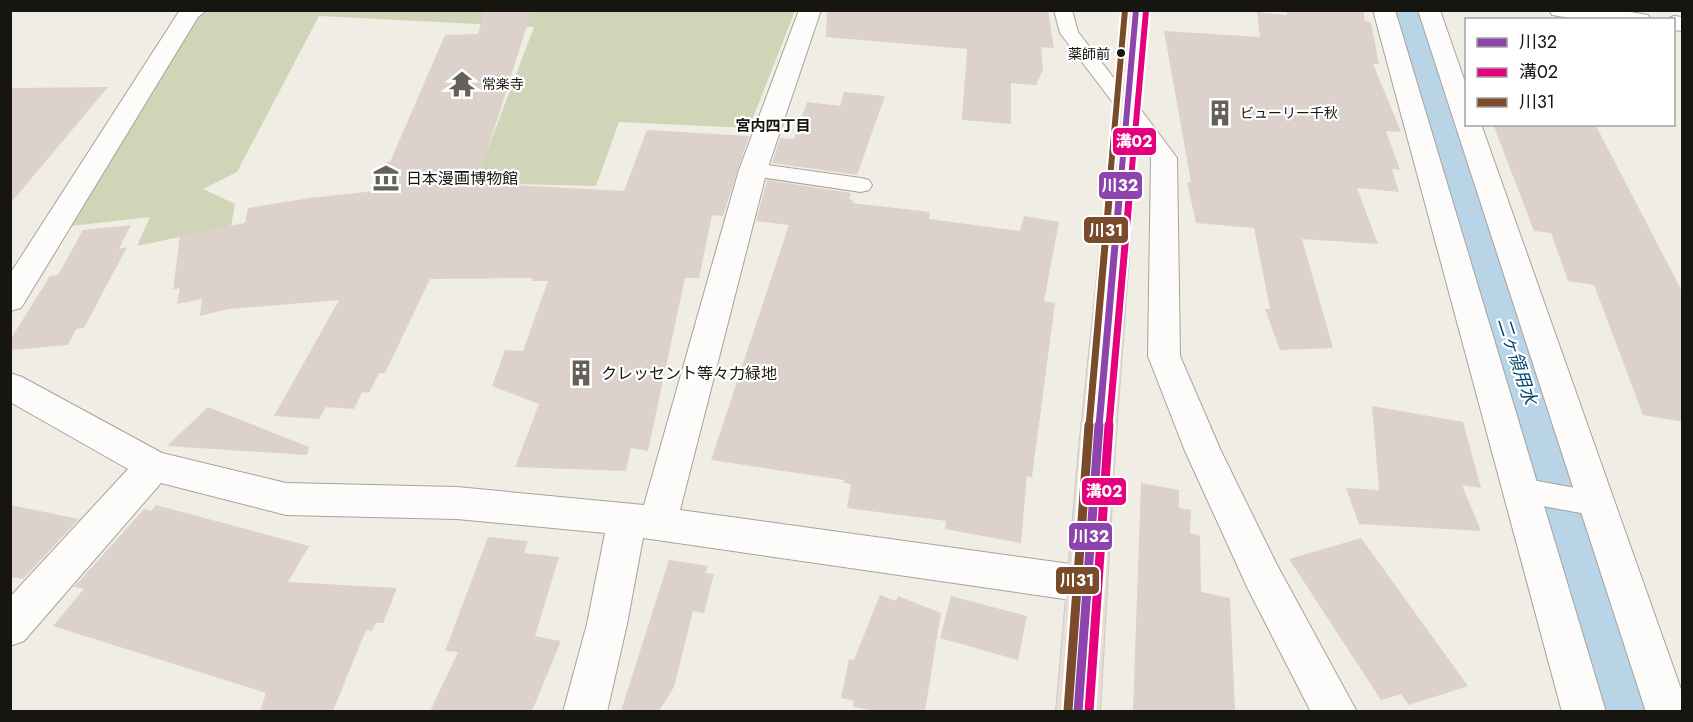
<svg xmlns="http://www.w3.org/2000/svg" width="1693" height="722" font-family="Jost,'Noto Sans JP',sans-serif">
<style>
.forest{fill:#d1d5b7}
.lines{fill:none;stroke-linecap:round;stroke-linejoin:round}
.river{fill:#b9d3e7;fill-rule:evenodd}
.building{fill:#dcd1cb}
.lane-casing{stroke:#a5a39c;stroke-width:2}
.street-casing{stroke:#a5a39c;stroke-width:2}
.highway-casing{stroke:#cbcac5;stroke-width:2}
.lane{fill:#fdfcfb;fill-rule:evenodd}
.street{fill:#fdfcfb;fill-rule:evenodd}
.highway{fill:#e8dcd6;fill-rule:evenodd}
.bus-1-far2-casing{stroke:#fff;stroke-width:10}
.bus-1-far1-casing{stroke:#fff;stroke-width:11}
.bus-1-casing{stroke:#fff;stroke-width:14}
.bus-2-far2-casing{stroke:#fff;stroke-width:10}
.bus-2-far1-casing{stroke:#fff;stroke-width:11}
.bus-2-casing{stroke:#fff;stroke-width:14}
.bus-3-far2-casing{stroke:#fff;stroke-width:10}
.bus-3-far1-casing{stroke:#fff;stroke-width:11}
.bus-3-casing{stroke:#fff;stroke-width:14}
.bus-1-far2{stroke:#8e44ad;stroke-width:6}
.bus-1-far1{stroke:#8e44ad;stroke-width:7}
.bus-1{stroke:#8e44ad;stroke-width:9}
.bus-2-far2{stroke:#e5007d;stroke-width:6}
.bus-2-far1{stroke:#e5007d;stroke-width:7}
.bus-2{stroke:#e5007d;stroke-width:9}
.bus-3-far2{stroke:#7a4b2a;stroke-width:6}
.bus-3-far1{stroke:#7a4b2a;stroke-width:7}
.bus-3{stroke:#7a4b2a;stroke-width:9}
.bus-dot{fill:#17150f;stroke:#fff;stroke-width:2}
.labels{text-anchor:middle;stroke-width:4.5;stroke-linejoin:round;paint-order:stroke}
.bus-label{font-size:14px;fill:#17150f;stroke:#fff;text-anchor:end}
.far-poi-label{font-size:14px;fill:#17150f;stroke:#fff;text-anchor:start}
.far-neighbourhood-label{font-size:15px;font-weight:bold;fill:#17150f;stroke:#fff}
.poi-label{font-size:16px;fill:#17150f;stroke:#fff;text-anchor:start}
.water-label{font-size:18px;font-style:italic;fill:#024870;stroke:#fff}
.line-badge{stroke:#fff;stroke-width:2}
.badge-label{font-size:16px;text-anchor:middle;font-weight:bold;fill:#fff}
</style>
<rect width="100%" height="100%" fill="#f0eee4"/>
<path class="forest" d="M215,10L795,11L749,128L619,122L596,186L475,183L534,27L319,16L237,172L203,189L235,204L231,226L137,246L150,217L71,226L200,14Z"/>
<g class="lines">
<path class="river" d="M1378,10H1434L1466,103V124H1474L1680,712H1574Z"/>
</g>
<path class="building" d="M485,10H532L477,183L624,191L647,130L749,136L723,216L712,215L699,278H685L648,451L631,448L626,471L515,467L539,404L492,386L505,350L523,351L548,281H532L533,278L430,279L385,373H379L369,393L362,392L354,409L326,407L319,419L274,416L339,300L228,309L200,316L202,299L177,304L180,288L173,290L180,236L245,223L248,208L310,198L375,191L386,162H390L445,35L478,34Z
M827,10H1048L1054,48L1041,47L1043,70L1036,85L1011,83V124L962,120L967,49L826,37Z
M1287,10H1363L1365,21L1371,22L1379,64H1373L1401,132L1386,131L1400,170L1392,169L1399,192L1357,188L1378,244L1302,239L1333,348L1280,350L1265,309H1270L1254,228L1196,223L1187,182H1191L1164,31L1260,37L1257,12L1287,15Z
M108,87L10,204V88Z
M844,92L885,96L857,175L772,163L780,138L794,139L807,102L840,106Z
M1493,124H1595L1683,293V422L1643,415L1594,285L1568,281L1551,233L1534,231Z
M767,180L851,193L849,199L853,200L852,203L930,212L929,219L1020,231L1024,216L1059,222L1044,301L1055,303L1032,477L1027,476L1021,543L945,529L946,521L847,508L851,484L843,483L844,480L711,460L789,225L756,221Z
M131,225L119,249L127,247L84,328L76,329L68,345L10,350V340L50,276L58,275L83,230Z
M1372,406L1463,422L1481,488L1462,485L1481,531L1359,524L1346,488L1379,490Z
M208,407L309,447L307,455L167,446Z
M1141,483L1179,490V508L1191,510L1190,533L1200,536L1201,592L1230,598L1235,711H1133Z
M10,505L79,519L23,579L10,577Z
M156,505L309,546L288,582L397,588L383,623H376L372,631L366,630L333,711H260L266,693L53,626L84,589L74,587L144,509L151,511Z
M488,537L528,541L524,553L559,557L535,636L561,641L532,711H430L458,652L445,651Z
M1361,538L1468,686L1409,705L1401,694L1381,700L1289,559Z
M669,560L708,566L705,573L714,574L704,613L693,611L674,687L659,711H621Z
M880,595L896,601L898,596L941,613L925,711H875L853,707L854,701L841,698L849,659L854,660Z
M951,596L1027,616L1018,660L940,638Z"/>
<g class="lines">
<g class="lane-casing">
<path id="lane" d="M1054,10H1072L1078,32L1134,104L1137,108L1134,112H1120L1060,33Z
M753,163L861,178L869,180L872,185L869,190L861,192L746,175L742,170L746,165Z
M1521,478L1597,492L1607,495L1611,504L1607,513L1597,516L1521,502L1511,499L1507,490L1511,481Z"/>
</g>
<g class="street-casing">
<path id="street" d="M180,10H207L198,17L21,308L10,311V274Z
M799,10H821L767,170L680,510L1085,566L1099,571L1105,584L1099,597L1085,602L643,538L627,624L607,712H563L587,624L605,533L457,519L286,515L161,483L24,641L10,646V597L128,469L10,402V373L22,377L162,453L286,483L457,487L644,505L739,170Z
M1373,10H1395L1606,712H1562Z
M1418,10H1440L1466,85V124H1481L1682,692V712H1646Z
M1549,10H1619L1648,15L1651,20H1582L1552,15Z
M1674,16L1682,17V31L1674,30V20H1665Z
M1127,100L1136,103L1177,158L1180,356L1221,451L1276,563L1357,712H1311L1248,589L1185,451L1148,356L1151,158L1114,108L1118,103Z"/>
</g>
<g class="highway-casing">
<path id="highway" d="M1125,10H1147L1115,448L1100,712H1056L1079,448Z"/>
</g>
<use href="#lane" class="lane"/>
<use href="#street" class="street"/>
<use href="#highway" class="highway"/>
<g class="bus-1-far2-casing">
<path id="bus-1-far2" d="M1120,190L1136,10"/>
</g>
<g class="bus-1-far1-casing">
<path id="bus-1-far1" d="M1099,426L1120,188"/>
</g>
<g class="bus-1-casing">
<path id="bus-1" d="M1078,712L1099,425"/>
</g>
<g class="bus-2-far2-casing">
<path id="bus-2-far2" d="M1130,190L1146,11"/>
</g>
<g class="bus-2-far1-casing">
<path id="bus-2-far1" d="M1109,426L1130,188"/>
</g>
<g class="bus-2-casing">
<path id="bus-2" d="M1089,712L1109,425"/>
</g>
<g class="bus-3-far2-casing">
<path id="bus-3-far2" d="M1109,190L1125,10"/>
</g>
<g class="bus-3-far1-casing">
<path id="bus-3-far1" d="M1089,426L1110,188"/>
</g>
<g class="bus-3-casing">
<path id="bus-3" d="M1068,711L1089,425"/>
</g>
<use href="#bus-1-far2" class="bus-1-far2"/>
<use href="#bus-1-far1" class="bus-1-far1"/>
<use href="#bus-1" class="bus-1"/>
<use href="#bus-2-far2" class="bus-2-far2"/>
<use href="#bus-2-far1" class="bus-2-far1"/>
<use href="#bus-2" class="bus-2"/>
<use href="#bus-3-far2" class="bus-3-far2"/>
<use href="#bus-3-far1" class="bus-3-far1"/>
<use href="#bus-3" class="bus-3"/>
</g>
<defs>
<g id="temple-bare" transform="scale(2.07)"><path d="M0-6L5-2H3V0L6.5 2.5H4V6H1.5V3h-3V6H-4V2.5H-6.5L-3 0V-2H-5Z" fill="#63615a" stroke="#fff" stroke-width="2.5" paint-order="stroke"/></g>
<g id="building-bare" transform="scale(2.07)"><path d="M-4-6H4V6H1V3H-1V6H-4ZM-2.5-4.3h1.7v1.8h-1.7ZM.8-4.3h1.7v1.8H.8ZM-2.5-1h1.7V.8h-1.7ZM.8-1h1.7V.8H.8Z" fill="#63615a" stroke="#fff" stroke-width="2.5" paint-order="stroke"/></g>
<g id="museum-bare" transform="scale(2.07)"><path d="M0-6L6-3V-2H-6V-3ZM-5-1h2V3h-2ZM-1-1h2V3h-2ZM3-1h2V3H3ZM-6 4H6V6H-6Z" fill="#63615a" stroke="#fff" stroke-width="2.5" paint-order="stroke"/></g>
</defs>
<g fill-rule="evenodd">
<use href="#temple-bare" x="462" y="84"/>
<use href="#building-bare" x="1220" y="113"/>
<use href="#museum-bare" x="386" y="178"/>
<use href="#building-bare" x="581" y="373"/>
</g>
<circle class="bus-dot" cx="1121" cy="53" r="5"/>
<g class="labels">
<g class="bus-label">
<text x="1110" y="59">薬師前</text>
</g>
<g class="far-poi-label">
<text x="482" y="89">常楽寺</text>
<text x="1240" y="118">ビューリー千秋</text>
</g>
<g class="far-neighbourhood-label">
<text x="773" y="131">宮内四丁目</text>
</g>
<g class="poi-label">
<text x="406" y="184">日本漫画博物館</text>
<text x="601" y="379">クレッセント等々力緑地</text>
</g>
<g class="water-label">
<text transform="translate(1517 361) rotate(72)" y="6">二ヶ領用水</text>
</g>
</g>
<g class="line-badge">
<rect x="1112" y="127" width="45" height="29" rx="6" fill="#e5007d"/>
<rect x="1098" y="171" width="45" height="29" rx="6" fill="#8e44ad"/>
<rect x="1083" y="216" width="46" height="28" rx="6" fill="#7a4b2a"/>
<rect x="1081" y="477" width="46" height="29" rx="6" fill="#e5007d"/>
<rect x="1068" y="522" width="45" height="29" rx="6" fill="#8e44ad"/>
<rect x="1055" y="566" width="45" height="29" rx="6" fill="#7a4b2a"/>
</g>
<g class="badge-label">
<text x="1134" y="147">溝02</text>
<text x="1120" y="191">川32</text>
<text x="1106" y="236">川31</text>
<text x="1104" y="497">溝02</text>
<text x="1091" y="542">川32</text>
<text x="1077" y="586">川31</text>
</g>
<rect width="1693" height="722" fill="none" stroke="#17150f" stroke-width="24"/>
<rect x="1465" y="18" width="210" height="108" fill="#ffffff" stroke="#a2a19f" stroke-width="1.5"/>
<rect x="1477" y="38" width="30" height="9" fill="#8e44ad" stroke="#a2a19f" stroke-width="1.5"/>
<text x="1519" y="48" font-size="18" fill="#17150f">川32</text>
<rect x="1477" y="68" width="30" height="9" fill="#e5007d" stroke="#a2a19f" stroke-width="1.5"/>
<text x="1519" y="78" font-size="18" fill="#17150f">溝02</text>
<rect x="1477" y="98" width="30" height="9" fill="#7a4b2a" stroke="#a2a19f" stroke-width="1.5"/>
<text x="1519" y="108" font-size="18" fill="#17150f">川31</text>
</svg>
